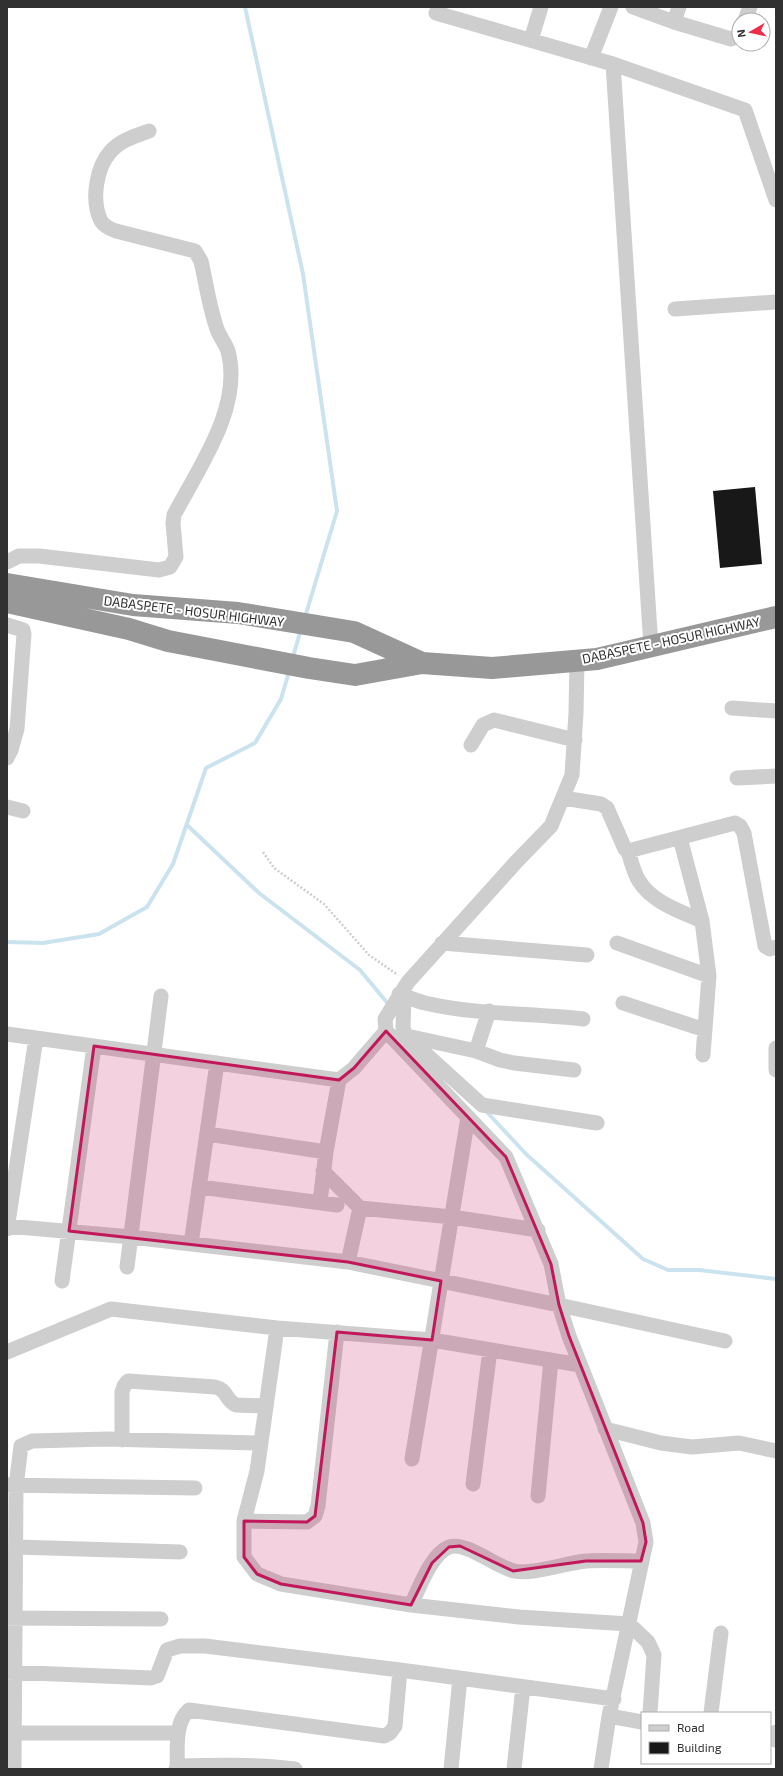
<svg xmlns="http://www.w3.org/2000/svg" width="783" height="1776" font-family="'Exo 2',sans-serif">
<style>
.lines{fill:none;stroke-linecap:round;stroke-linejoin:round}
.stream{stroke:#cbe3ee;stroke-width:4}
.building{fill:#181818}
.path{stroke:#cecece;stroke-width:2.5;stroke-dasharray:2 2;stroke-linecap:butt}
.minor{stroke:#cecece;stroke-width:15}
.highway{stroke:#989898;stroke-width:22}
.marked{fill:#c2185b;fill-opacity:0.2;stroke:#c2185b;stroke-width:3;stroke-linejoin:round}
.labels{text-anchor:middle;stroke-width:4;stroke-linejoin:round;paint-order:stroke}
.street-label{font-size:13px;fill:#313131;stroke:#fff}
</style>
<rect width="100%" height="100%" fill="#fff"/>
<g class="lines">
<path class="stream" d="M245,7L303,274L337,511L305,617
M293,657L301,629
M187,825L259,893L360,970L389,1005
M7,942L43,943L99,934L147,907L173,864L206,768L255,743L281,699L289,672
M485,1110L526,1154L643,1259L668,1270H699L776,1279"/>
</g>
<path class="building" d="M755,487L762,564L720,568L713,491Z"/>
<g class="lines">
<path class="path" d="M263,852L274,868L324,904L369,955L398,975"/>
<path class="minor" d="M633,7L674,22L731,39L739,36
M436,13L613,64L745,110L776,200
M745,20L750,7
M674,22L679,7
M531,40L541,7
M591,58L611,7
M613,64L651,647
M675,309L776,302
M7,562L19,556H39L159,570L170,567L176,557L173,523L174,515C199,467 243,407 228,351C225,342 218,335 216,326C209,305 206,283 201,261L195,251L116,231C110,229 104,226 101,221C91,201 96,167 111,151C121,140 135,136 149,131
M7,625L23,630L24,634L17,729L11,750L7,758
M577,661L576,713L572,775L551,826L517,861L408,982L385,1019L386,1031L506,1157L551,1264L559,1305L569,1336L643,1523L646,1542L609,1716L601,1769
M732,708L776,711
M471,745L483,725L494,720L575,740
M737,778L776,776
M563,798L601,804L607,808L625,849L628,851L735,823L740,826L744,833L765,946L770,949L776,947
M7,807L23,811
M680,838L702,921L709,976L703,1055
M628,851C631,861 634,873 639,881C653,903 680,911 702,921
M442,943L587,955
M617,943L709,976
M399,994C408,997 416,1001 425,1003C476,1015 531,1013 583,1019
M404,996L403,1028L406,1036L482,1105L597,1123
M623,1003L705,1030
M7,1034L339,1080L354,1068L386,1031
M407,1036L476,1051L500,1060L514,1063L574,1070
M776,1048V1070
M476,1051L489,1011
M208,1134L326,1152
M323,1171L360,1208L348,1262
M200,1187L337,1205
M320,1202L326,1152L339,1080
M360,1208L452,1217L538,1230
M7,1226L131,1237L348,1262L559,1305L725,1341
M7,1229L36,1038
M191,1244L217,1063
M127,1267L161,996
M62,1281L94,1046
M277,1328L257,1471L244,1521V1557L257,1574L281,1584L411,1605L519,1617L629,1624L648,1642L654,1655L650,1713
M7,1352L111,1309L277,1328L432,1340L580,1365
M605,1429L661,1443L692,1447L739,1443L776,1451
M122,1440V1392L124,1386L128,1381L215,1387C228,1390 225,1400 236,1405L266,1406
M412,1459L468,1117
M473,1484L490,1350
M7,1485L195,1488
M538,1496L551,1360
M244,1521L307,1522L315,1516L318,1506L337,1332
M16,1547L180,1552
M411,1605C419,1589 431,1554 449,1547C466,1541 496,1567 514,1571C532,1575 566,1563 586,1561C604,1560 623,1561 641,1561
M7,1618L161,1619
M7,1672L151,1678L157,1676L167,1650L180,1646H205L400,1670L614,1699
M711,1713L721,1633
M609,1716L642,1722
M7,1733H178
M775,1740L776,1732
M177,1766C178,1748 174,1723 189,1710L384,1736L390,1733L395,1726L400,1670
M14,1769L16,1486L21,1446L32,1441L107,1439L260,1443
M176,1769L177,1766C216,1765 255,1764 295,1769
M451,1769L460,1678
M514,1769L523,1687"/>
<path class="highway" d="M7,584L133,605L238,613L354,632L422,663
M7,602L129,629L168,641L309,668L355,675L422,663L492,668L597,659L776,617"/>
</g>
<path class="marked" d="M386,1031L506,1157L551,1264L559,1305L569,1336L643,1523L646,1542L641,1561H586L513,1571L460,1546L449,1547L432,1563L411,1605L281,1584L257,1574L244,1557V1521L307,1522L315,1516L337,1332L432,1340L441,1281L348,1262L69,1231L94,1046L339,1080L354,1068Z"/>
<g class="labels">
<g class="street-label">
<text transform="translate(194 611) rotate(7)" y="5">DABASPETE - HOSUR HIGHWAY</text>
<text transform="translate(671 640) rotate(-12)" y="5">DABASPETE - HOSUR HIGHWAY</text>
</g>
</g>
<rect width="783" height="1776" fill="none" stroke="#313131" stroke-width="16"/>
<rect x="641" y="1712" width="130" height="52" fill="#ffffff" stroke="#adadad"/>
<rect x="649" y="1725" width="20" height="6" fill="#cecece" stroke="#adadad"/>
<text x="677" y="1732" font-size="12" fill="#313131">Road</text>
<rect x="649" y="1742" width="20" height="12" fill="#181818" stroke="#adadad"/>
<text x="677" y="1752" font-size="12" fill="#313131">Building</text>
<g transform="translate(751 32) rotate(261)"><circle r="19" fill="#ffffff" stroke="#adadad"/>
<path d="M0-3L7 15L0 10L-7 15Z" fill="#ed2e4b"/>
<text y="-6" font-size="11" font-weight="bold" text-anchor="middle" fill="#313131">N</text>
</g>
</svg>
